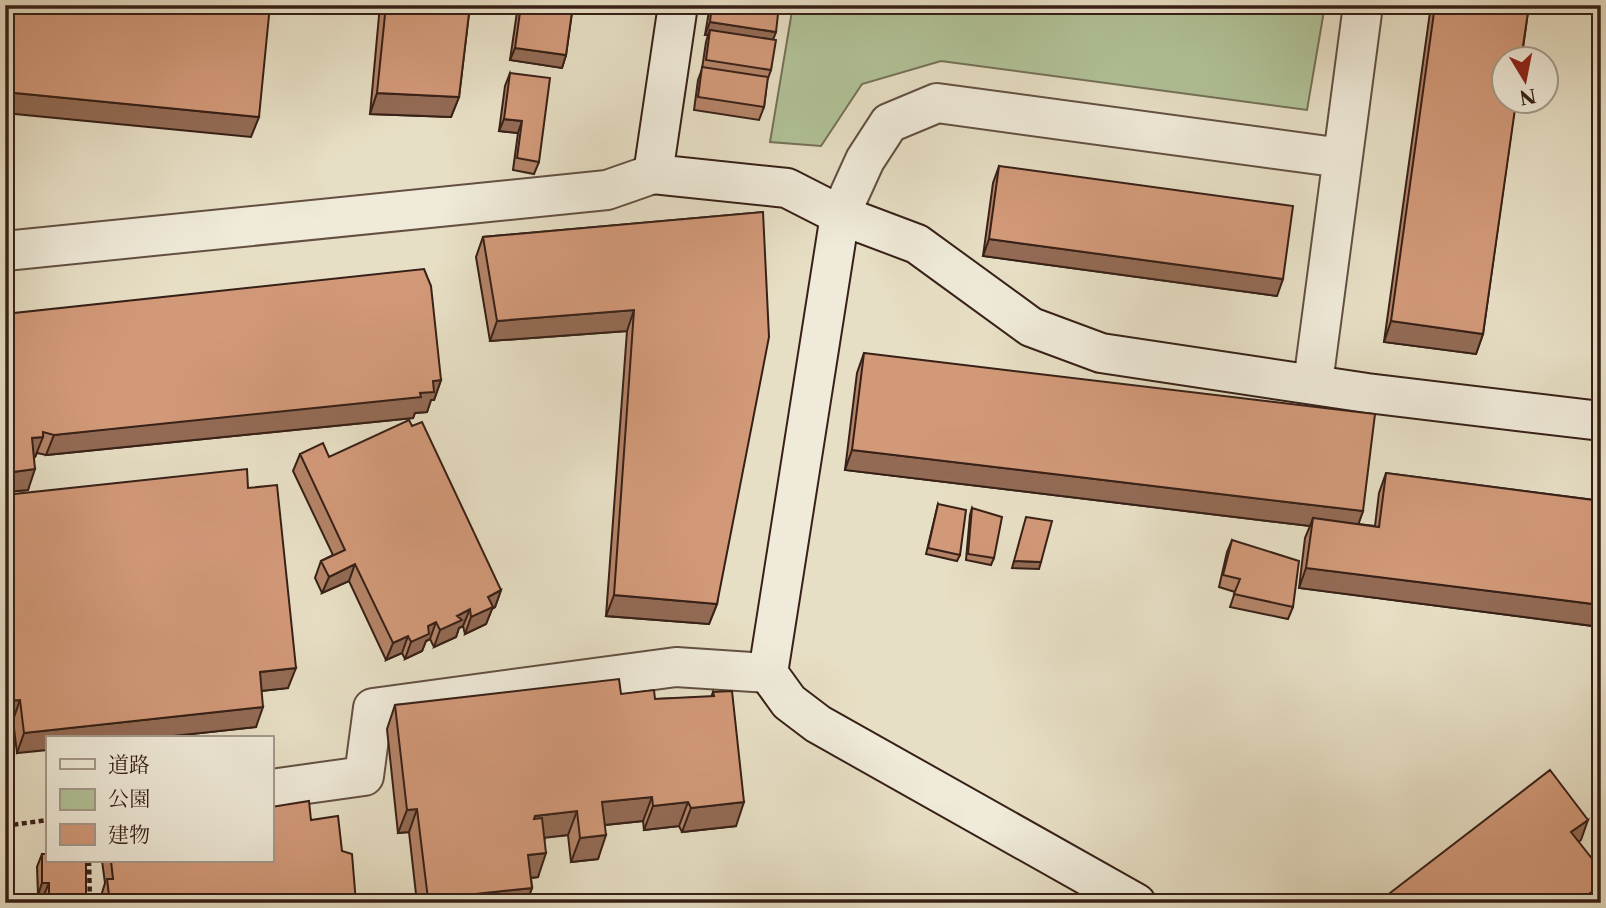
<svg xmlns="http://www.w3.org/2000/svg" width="1606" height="908" font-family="'Libre Caslon Text','Noto Serif JP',serif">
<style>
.green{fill:#b1c298;stroke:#747158;stroke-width:2}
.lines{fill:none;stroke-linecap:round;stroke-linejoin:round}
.street-casing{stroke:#635042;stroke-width:42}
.secondary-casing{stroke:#372017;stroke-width:42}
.path{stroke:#372017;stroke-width:4.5;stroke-dasharray:5 3.5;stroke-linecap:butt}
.street{stroke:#efead9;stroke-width:38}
.secondary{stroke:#efead9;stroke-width:38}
.wall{fill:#b58468;stroke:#372017;stroke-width:2}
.shaded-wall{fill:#936b55;stroke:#372017;stroke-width:2}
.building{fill:#d29979;stroke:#372017;stroke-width:2}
</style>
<rect width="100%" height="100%" fill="#e7dfc5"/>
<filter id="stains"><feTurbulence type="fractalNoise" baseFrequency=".00286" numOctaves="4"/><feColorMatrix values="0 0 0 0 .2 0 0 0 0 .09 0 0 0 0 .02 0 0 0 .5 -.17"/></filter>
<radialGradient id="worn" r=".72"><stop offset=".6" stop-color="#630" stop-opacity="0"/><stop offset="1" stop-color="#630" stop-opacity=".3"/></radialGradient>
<path class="green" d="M793,5H1325L1307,110L941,61L862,84L821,146L770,142Z"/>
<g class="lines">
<g class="street-casing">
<path id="street" d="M840,215L865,160L889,123L937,103L1342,158
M5,251L607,190L653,174
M1313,383L1363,5
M271,789L364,776L373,708L676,667L768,673"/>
</g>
<g class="secondary-casing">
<path id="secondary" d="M678,5L653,174L787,188L840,215L768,673L789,702L818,724L1136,903
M840,215L917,244L1031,327L1101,353L1367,393L1601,421"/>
</g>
<path class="path" d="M5,826L47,820
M89,861L90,903"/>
<use href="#street" class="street"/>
<use href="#secondary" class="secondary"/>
</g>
<path class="wall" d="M380,5H470L459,97L451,117L370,114Z
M518,5H573L566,55L562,68L510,60Z
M710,5H779L773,39L771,70L767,81L764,107L759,120L694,110L698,80L702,69L706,42L708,35H705Z
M1431,5H1529L1483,334L1476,354L1384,342Z
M510,73L539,162L534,174L513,170L518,133L499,131L505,86Z
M999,166L1277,296L983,256L993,183Z
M763,212L717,604L709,624L606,616L627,331L490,341L476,257L483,237Z
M5,314L441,380L434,400H431L427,412L415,413L413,418L46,455L37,453L35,457H34L28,490L6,492Z
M864,353L1363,511L1358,524L1375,526L1379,493L1386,473L1601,501V627L1299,588L1305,538L1310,526L845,470L857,373Z
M300,454L329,457L501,590L495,607L492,609L486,624L465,634L463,626L459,628L456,637L434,647L430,639L426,641L422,651L405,659L402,653L386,660L349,581L322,593L315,578L321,561L333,555L293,471Z
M248,488L288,688L261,691L256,727L155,738H47L17,753L13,720L5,495Z
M938,504L960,555L957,561L926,554Z
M972,508L994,558L991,565L966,560L970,515Z
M1232,540L1293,607L1288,619L1230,607L1235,592L1219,587L1227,552Z
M713,692L736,826L682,832L679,826L644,830L643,821L605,825L598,859L571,862L568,835L545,837L538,877L531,878L532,888L526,903H417L409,832L398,833L387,729L395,705L621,694L655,699L711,697Z
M311,820L342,851L356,903H102L101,896L105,883L102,861H271Z
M42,854L82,861L40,903H36L39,895H38L37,867Z"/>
<path class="shaded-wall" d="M710,22L776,32L771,45L710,30L708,35H705Z
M515,48L566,55L562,68L510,60Z
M5,92L259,117L251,137L5,113Z
M377,93L459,97L451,117L370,114Z
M504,119L522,121L518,133L499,131Z
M989,239L1283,279L1277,296L983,256Z
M634,310L627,331L490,341L497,321Z
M1391,321L1483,334L1476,354L1384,342Z
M441,380L434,400H431L427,412L415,413L413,418L46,455L54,435L420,393L433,381Z
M10,436L5,449V437Z
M43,437L35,457L25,458L32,438Z
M852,450L1363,511L1356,531L1313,518L1310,526L845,470Z
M35,469L28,490L6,492L13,472Z
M1014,561L1041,562L1039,569L1012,568Z
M355,564L349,581L322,593L329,577Z
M1306,568L1601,605V627L1299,588Z
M501,590L495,607L492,609L486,624L465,634L471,617L488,597Z
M614,595L717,604L709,624L606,616Z
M470,609L463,626L459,628L456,637L434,647L440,630L457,616Z
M436,622L430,639L426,641L422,651L405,659L411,642L428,626Z
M408,636L402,653L386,660L393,643Z
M296,668L288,688L252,692L260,672Z
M20,700L13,720L5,721V701Z
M263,707L256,727L155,738H47V750L17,753L24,733Z
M652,797L643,821L594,826L602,802Z
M688,802L679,826L644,830L653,806Z
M744,802L736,826L682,832L691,808Z
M417,809L409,832L398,833L407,810Z
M577,811L568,835L526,840L535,816Z
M1588,820L1581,840L1564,853L1571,832Z
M606,835L598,859L571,862L580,838Z
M546,853L538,877L519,879L528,855Z
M42,883H49L44,895H38Z
M1601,885V899L1596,903H1577Z
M532,888L526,903H427L428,899Z"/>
<path class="building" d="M5,5H270L259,117L5,92Z
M386,5H470L459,97L377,93Z
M521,5H573L566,55L515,48Z
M712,5H779L776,32L710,22Z
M1435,5H1529L1521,60H1504V102H1516L1483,334L1391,321Z
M710,30L776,40L771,70L706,60Z
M702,67L768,77L764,107L698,97Z
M510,73L550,78L539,162L517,158L522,121L504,119Z
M999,166L1293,206L1283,279L989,239Z
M763,212L769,337L717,604L614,595L634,310L497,321L483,237Z
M424,269L431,286L441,380L433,381L434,392L420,393L421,397L54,435L43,432V437L32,438L35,469L13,472L10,436L5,437V314Z
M864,353L1375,414L1363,511L852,450Z
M409,420L412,426L422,422L501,590L488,597L493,607L471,617L470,609L457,616L462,620L440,630L436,622L428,626L429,634L411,642L408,636L393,643L355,564L329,577L321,561L345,550L300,454L323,443L329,457Z
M247,469L248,488L277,485L296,668L260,672L263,707L24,733L20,700L5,701V495Z
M1386,473L1601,501V605L1306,568L1313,518L1379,527Z
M938,504L966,510L960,555L928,548Z
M972,508L1002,517L994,558L968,554Z
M1026,517L1052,521L1041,562L1014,561Z
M1232,540L1299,561L1293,607L1234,594L1240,579L1223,575Z
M619,679L621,694L654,690L655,699L714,696L713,692L732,691L744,802L691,808L688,802L653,806L652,797L602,802L606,835L580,838L577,811L535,816L534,819L542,818L546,853L528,855L532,888L428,899L417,809L407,810L395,705Z
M1550,770L1588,820L1571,832L1601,870V885L1577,903H1377Z
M309,801L311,820L338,816L342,851L352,854L356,903H110L107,879H113L111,861H271V807Z
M42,854H47V861H86V903H40L39,894H49V883H42Z
M812,897L813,903H786Z"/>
<rect width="1606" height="908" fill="none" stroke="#e7dfc5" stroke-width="28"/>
<rect x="7" y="7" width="1592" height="894" fill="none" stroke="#372017" stroke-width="3.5"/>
<rect x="14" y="14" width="1578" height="880" fill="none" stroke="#372017" stroke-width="2"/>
<rect x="46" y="736" width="228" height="126" fill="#efead9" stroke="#a5998b" stroke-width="2"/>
<rect x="60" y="759" width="35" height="10" fill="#efead9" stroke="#a5998b" stroke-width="2"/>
<text x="108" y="772" font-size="21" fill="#372017">道路</text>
<rect x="60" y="789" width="35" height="21" fill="#b1c298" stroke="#a5998b" stroke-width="2"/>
<text x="108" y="806" font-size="21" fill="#372017">公園</text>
<rect x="60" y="824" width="35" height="21" fill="#d29979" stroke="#a5998b" stroke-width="2"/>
<text x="108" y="842" font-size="21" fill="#372017">建物</text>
<g transform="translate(1525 80) rotate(170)"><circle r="33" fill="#efead9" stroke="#a5998b" stroke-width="2"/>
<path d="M0-5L12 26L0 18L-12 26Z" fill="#8f2418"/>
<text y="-10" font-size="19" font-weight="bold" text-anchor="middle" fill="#372017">N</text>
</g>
<rect width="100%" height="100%" filter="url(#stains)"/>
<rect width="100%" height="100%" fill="url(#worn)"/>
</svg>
